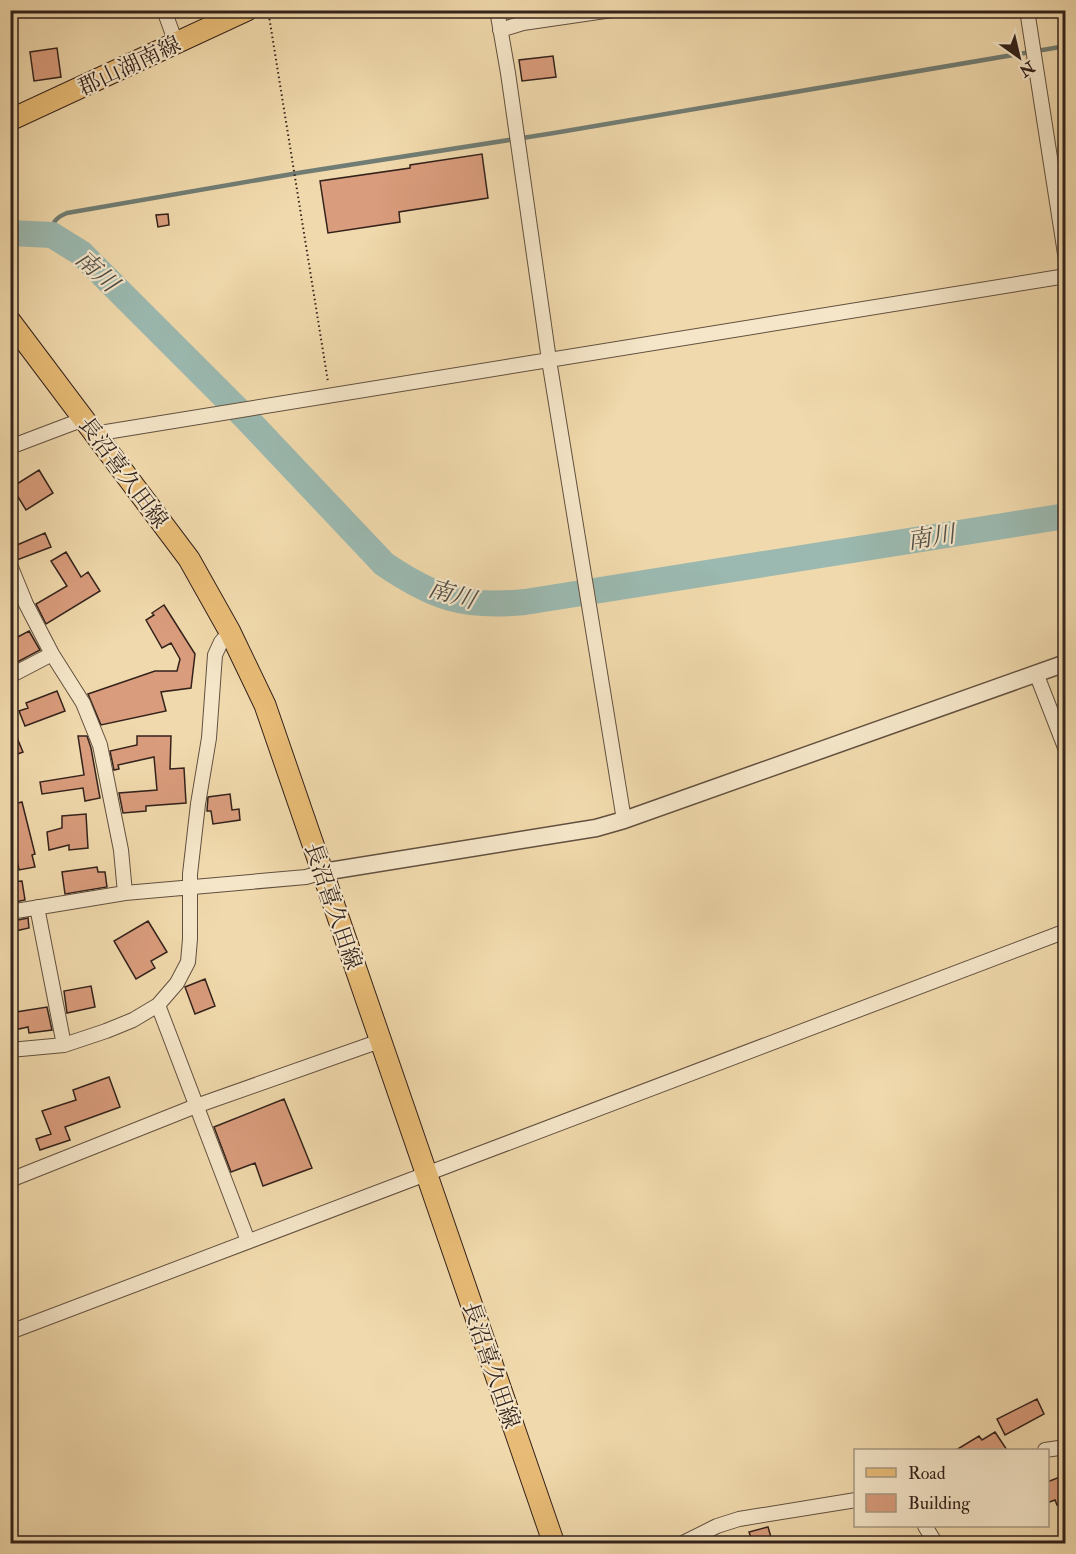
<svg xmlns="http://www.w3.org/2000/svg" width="1076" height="1554" font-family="'IM FELL Double Pica','Noto Serif JP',serif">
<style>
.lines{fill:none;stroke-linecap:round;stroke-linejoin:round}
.stream{stroke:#717d74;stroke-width:4.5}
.river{stroke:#9bb9b0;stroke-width:26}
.building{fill:#d99c7c;stroke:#33221b;stroke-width:1.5}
.minor-casing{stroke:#62503f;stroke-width:16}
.tertiary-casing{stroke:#62503f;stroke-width:19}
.primary-casing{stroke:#33221b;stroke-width:23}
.path{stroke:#33221b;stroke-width:2;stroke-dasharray:1.5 3;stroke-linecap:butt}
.minor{stroke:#f5e6c9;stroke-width:14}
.tertiary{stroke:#f5e6c9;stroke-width:16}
.primary{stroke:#e8bc76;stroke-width:21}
.labels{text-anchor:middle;stroke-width:4.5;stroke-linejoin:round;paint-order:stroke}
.street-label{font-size:22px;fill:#33221b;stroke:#f5e6c9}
.water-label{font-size:24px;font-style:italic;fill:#524f48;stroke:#f5e6c9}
</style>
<rect width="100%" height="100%" fill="#f0d9ac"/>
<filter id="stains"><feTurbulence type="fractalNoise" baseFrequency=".00333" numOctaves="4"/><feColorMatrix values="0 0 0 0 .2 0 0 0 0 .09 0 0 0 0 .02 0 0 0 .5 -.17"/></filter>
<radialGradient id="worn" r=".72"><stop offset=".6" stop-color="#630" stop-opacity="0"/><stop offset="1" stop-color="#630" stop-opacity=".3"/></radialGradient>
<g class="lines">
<path class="stream" d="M52,235C52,222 55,218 67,213L304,172L554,133L1066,46"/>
<path class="river" d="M10,233L52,235L81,253L245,417L384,564C434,598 464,608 525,602L1066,516"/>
</g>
<path class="building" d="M57,48L61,77L34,81L30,52Z
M553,56L556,77L522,81L519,60Z
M482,154L488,198L399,212L400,222L328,233L320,181L410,168V165Z
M168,214L169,225L158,227L156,215Z
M39,470L53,493L26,510L12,487Z
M45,533L51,547L17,560L12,556L10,548Z
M66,552L81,577L88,572L100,591L46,624L36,604L67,586L51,561Z
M164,605L195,654L191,688L161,692L166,711L101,725L88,694L155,671H177L180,659L171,643L162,648L146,620L154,615L152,613Z
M29,631L40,650L10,666V641Z
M57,691L65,711L25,726L19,711L28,708L26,703Z
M10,721L23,752L10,757Z
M78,736H87L91,748L100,798L85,801L83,788L42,794L40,782L84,775Z
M137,736H171L170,769L184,768L186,803L146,806V811L123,813L119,793L157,790L154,757L118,765L119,769L114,770L110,751L137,745Z
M230,794L232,810L239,809L240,820L213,824L211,811H207L208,797Z
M22,802L35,854L32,855L35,867L19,870L14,845L10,846V805Z
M86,814L88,848L69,850V845L49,850L47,832L62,828V816Z
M97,867L98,872H105L107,887L65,894L62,872Z
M22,881L25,900L10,903V882Z
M28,918L29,928L15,931L13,921Z
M148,921L167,952L151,961L155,968L136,979L114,941Z
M205,979L215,1006L195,1014L185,987Z
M91,986L95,1007L67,1013L64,991Z
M47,1007L52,1030L29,1033L28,1027L10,1031V1013Z
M109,1077L120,1107L65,1127L70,1140L40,1150L36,1139L51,1134L42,1111L76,1100L73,1090Z
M284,1099L312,1168L263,1186L255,1163L231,1172L214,1127Z
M1037,1399L1044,1414L1005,1435L997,1419Z
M995,1432L1007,1450H956L979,1436L982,1440Z
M1065,1475V1501L1057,1505L1055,1500L1047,1503V1482Z
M768,1527L773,1544H753L749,1532Z"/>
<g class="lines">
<g class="minor-casing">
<path id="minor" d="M164,10L176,43
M497,10L508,73L549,360L624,820
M1027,10L1066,260
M500,30L523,23L612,10
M97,436L106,432L1066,276
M10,447L84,419
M10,565L26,604L52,654L83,703L100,745L121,850L125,893
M1036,673L1066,750
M10,676L52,654
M37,907L64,1045
M10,912L125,893L306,877L323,872
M158,1005L248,1241
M10,1050L64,1045L106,1031L133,1020L158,1005L177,983L188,962L190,939V874L198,804L209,738L215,655L221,642L230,632
M10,1180L196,1106L380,1041
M10,1332L1066,931
M1045,1450L1066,1447
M925,1526L936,1544
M681,1544L717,1526L739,1519L856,1500"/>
</g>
<g class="tertiary-casing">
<path id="tertiary" d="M323,872L596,828L624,820L1066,663"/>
</g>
<g class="primary-casing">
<path id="primary" d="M10,120L247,10
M10,321L189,559L230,632L265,705L554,1544"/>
</g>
<path class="path" d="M268,10L328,382"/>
<use href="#minor" class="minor"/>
<use href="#tertiary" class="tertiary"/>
<use href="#primary" class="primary"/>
</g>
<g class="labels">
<g class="street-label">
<text transform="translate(129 65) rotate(-25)" y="8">郡山湖南線</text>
<text transform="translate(124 472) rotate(53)" y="8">長沼喜久田線</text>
<text transform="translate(334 906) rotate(71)" y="8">長沼喜久田線</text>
<text transform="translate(492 1365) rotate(71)" y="8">長沼喜久田線</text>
</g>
<g class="water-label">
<text transform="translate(97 271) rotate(43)" y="8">南川</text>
<text transform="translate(931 537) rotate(-9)" y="8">南川</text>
<text transform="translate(452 594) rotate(16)" y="8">南川</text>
</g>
</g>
<rect width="1076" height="1554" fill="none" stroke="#f0d9ac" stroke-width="36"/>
<rect x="12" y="12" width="1052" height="1530" fill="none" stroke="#33221b" stroke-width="3"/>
<rect x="18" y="18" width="1040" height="1518" fill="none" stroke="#33221b" stroke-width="1.5"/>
<rect x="854" y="1449" width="195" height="78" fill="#f5e6c9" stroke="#a79883" stroke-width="1.5"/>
<rect x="866" y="1468" width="30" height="9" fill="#e8bc76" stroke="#a79883" stroke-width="1.5"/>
<text x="908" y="1479" font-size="18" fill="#33221b">Road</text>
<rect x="866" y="1494" width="30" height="18" fill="#d99c7c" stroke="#a79883" stroke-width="1.5"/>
<text x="908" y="1509" font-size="18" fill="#33221b">Building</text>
<g transform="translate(1019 57) rotate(146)" stroke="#f5e6c9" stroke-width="4.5" paint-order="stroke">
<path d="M0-4.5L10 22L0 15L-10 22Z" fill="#33221b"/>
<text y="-9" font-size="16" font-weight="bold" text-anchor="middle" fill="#33221b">N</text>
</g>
<rect width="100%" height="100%" filter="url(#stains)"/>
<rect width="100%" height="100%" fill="url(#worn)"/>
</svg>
